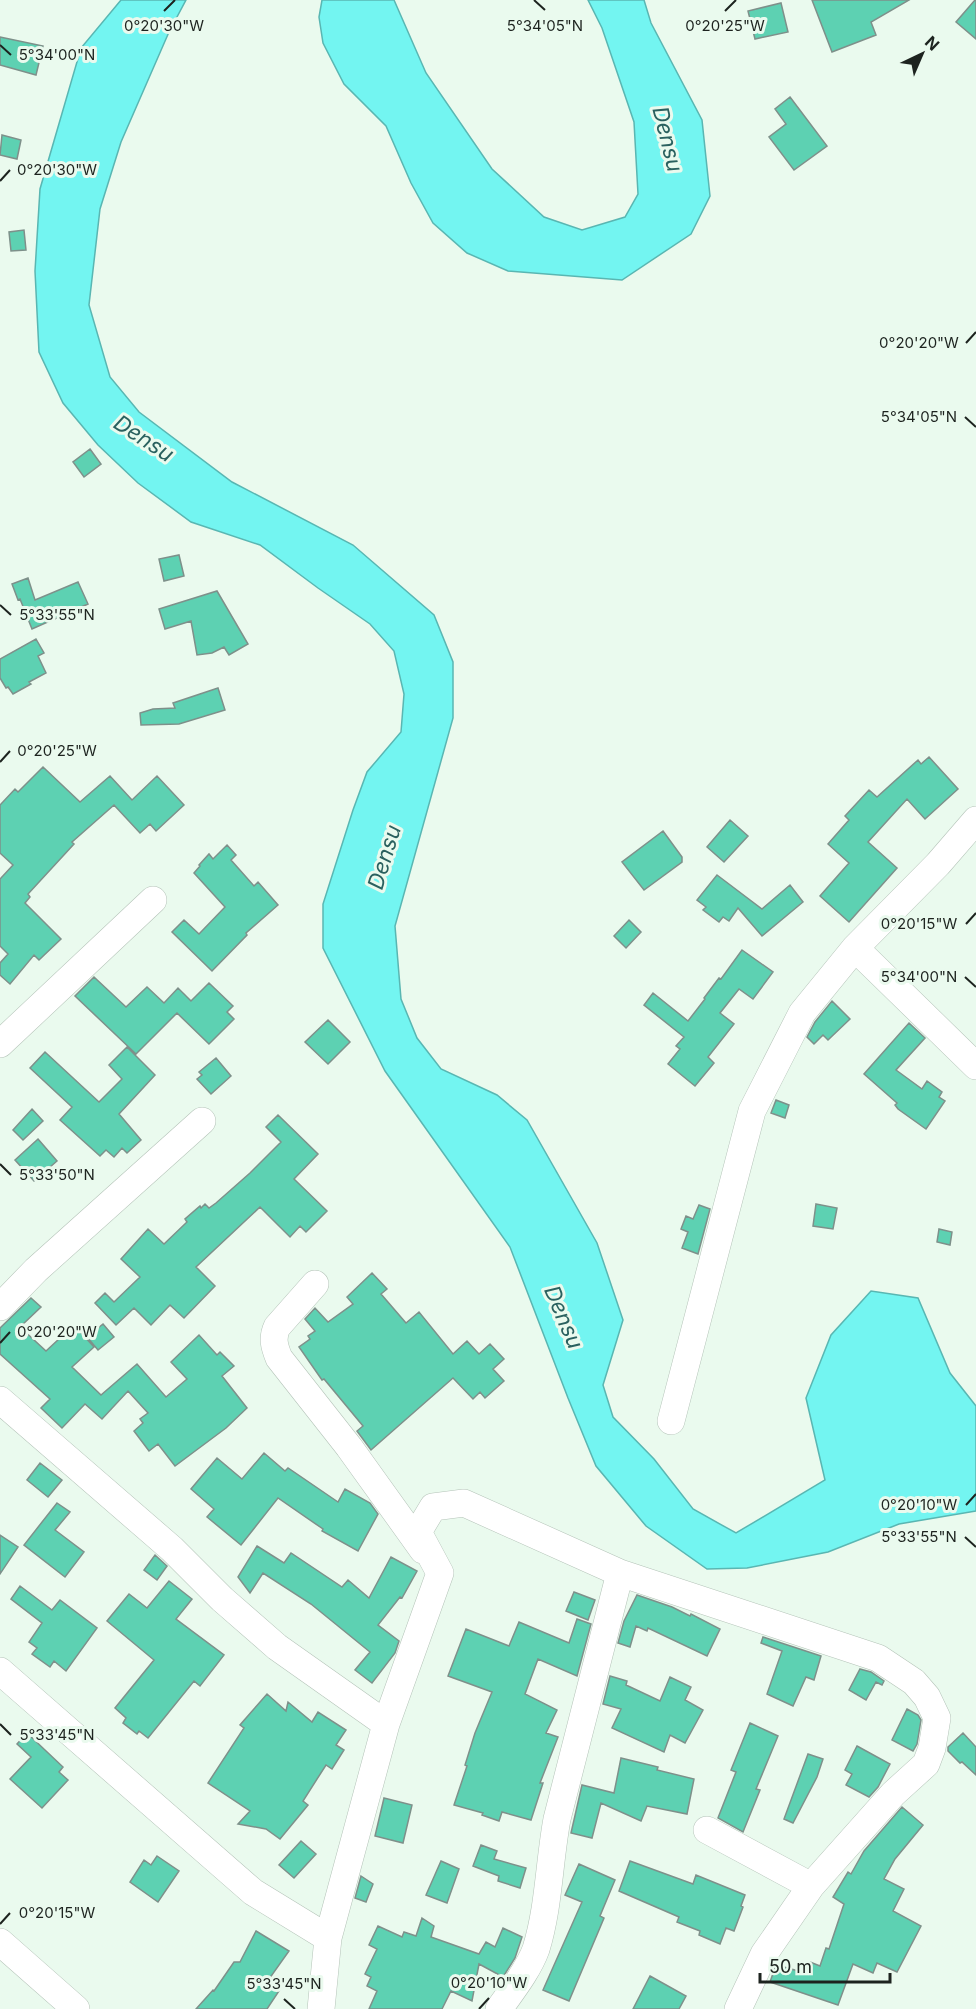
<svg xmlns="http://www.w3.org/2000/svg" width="976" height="2009" font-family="Inter,sans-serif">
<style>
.water{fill:#73f5f1;stroke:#59b6b2;stroke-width:1.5}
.building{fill:#5dd1b2;stroke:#7e908a;stroke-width:1.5}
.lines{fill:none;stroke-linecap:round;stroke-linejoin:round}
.minor-casing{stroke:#b4c3b8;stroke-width:28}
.minor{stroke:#fff;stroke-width:27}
.ticks{fill:none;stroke:#1d231f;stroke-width:2}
.labels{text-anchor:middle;stroke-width:6;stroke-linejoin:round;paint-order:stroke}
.water-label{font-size:22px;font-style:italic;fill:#2a615f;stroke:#eafaee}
.ticks-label{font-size:15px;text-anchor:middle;fill:#1d231f;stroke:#eafaee;stroke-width:6;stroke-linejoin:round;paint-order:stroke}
</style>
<rect width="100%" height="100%" fill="#eafaee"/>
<path class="water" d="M121,0H186L169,32L121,142L100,209L89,305L110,377L139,412L232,482L353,545L434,615L453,662V718L395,926L401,999L417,1038L441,1069L497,1095L527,1120L597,1243L623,1320L603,1385L613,1417L654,1459L693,1509L736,1533L825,1480L806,1398L831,1335L871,1291L918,1298L950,1373L976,1406V1511L899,1524L828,1552L747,1568L707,1569L646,1526L596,1466L568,1398L510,1247L385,1071L323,948V904L353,810L367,772L401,732L404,694L394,651L370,624L318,588L260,545L191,522L138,483L98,445L63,403L39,352L35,271L40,189L81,48Z
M322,0H394L426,73L492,169L544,217L582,230L625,217L638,194L634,122L602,28L588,0H644L651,23L702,120L710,196L691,234L622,280L508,271L467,253L433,223L411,183L386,126L344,84L323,43L319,17Z"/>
<path class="building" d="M812,0H909L871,22L876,35L832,52Z
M975,0H976V39L956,22Z
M781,3L788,32L755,39L748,11Z
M0,37L43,46L36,75L0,65Z
M790,97L827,146L794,170L769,137L786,124L775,109Z
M2,135L21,140L17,159L0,155Z
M24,230L26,250L11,251L9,232Z
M90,449L101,464L84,477L73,462Z
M179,555L184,576L164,581L159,559Z
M28,578L35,600L78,582L88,604L32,629L20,599L18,600L12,584Z
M217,591L248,644L229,655L224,647L212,653L197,655L191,621L165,629L159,609Z
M36,639L44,653L38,656L46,673L29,682L31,684L13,694L8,687L6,688L0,678V659Z
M218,688L225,710L179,724L141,725L140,713L153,709L175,708L173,703Z
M929,757L958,789L925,819L907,799L868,842L897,868L849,922L820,896L849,863L828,844L849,820L845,816L869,790L877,797L918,760L921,764Z
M43,767L80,802L110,776L132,800L157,776L184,805L156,831L150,824L140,833L114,805L72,842L74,844L28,894L30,897L25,903L61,939L39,960L34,955L10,984L0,975V963L8,954L0,946V879L13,865L0,853V805L15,789L18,792Z
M730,820L748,836L724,862L707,847Z
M663,831L682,857V862L644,890L622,862Z
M227,845L236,855L231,860L254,886L258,882L278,905L246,933L247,935L212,971L172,932L184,920L199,934L225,907L194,873L200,866L199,865L209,854L213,859Z
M717,875L762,909L790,885L803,902L762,936L738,908L729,921L723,917L719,922L703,910L706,907L697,900Z
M629,920L641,932L626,948L614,936Z
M742,950L773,972L753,999L739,989L720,1013L734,1024L708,1057L714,1063L695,1086L668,1064L680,1049L676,1046L684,1037L644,1005L653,993L688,1021L705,999L704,998L719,978L721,979Z
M94,977L126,1007L147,987L164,1003L178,988L191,1001L209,983L233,1006L227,1012L234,1019L209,1044L177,1013L136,1054L75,996Z
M832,1001L850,1019L828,1040L823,1035L814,1044L807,1037L815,1022Z
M328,1020L350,1042L328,1064L305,1042Z
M909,1023L925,1038L896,1070L922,1089L927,1081L942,1092L939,1097L945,1101L926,1129L898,1109L895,1105L897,1103L864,1074Z
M127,1047L155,1075L119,1114L141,1140L127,1153L122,1148L114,1157L106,1150L100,1156L60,1120L72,1107L30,1068L45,1052L99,1102L122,1079L109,1065Z
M216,1058L231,1076L211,1094L197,1079L202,1075L199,1072Z
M776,1100L789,1105L785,1118L771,1113Z
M32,1109L43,1121L23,1140L13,1130Z
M278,1115L318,1154L294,1179L327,1211L306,1232L300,1226L290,1237L260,1207L196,1267L215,1286L184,1318L170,1305L151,1325L134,1308L116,1325L95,1303L105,1293L114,1302L140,1277L121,1259L148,1229L164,1244L187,1222L185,1219L200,1206L201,1208L205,1204L209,1208L216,1203L250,1173L281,1142L266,1127Z
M38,1139L57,1161L34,1181L15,1160Z
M816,1204L837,1208L833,1229L813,1226Z
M699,1205L710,1209L698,1254L682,1248L688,1232L681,1229L686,1216L693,1219Z
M939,1229L952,1232L950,1245L937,1242Z
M372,1273L387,1289L381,1294L406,1323L419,1312L453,1354L467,1341L479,1354L490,1344L504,1359L493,1369L504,1381L485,1398L480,1392L473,1399L453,1378L371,1450L357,1431L363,1426L324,1379L322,1380L299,1347L310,1339L308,1336L315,1331L305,1319L315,1308L328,1322L353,1304L347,1297Z
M31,1298L41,1307L20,1327L46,1351L74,1325L94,1347L72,1367L101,1395L137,1364L166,1397L187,1379L171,1362L199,1335L217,1355L220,1352L234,1366L222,1376L247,1408L226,1428L175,1466L158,1444L149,1451L134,1431L143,1423L140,1419L148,1413L128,1391L102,1419L85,1404L62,1428L41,1408L50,1399L0,1354V1328Z
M103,1324L114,1337L98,1350L87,1337Z
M264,1453L285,1471L288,1468L338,1502L345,1489L370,1503L378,1514L358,1551L322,1531L323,1529L278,1498L241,1545L207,1517L214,1509L191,1489L217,1458L242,1479Z
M40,1463L62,1480L48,1497L27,1480Z
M57,1503L70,1512L55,1530L84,1552L65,1577L24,1545Z
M0,1535L18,1547L0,1574Z
M257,1546L284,1563L291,1553L342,1587L348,1580L369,1598L391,1557L417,1571L402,1598L400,1597L378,1625L399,1641L395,1653L372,1683L355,1670L370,1652L311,1604L263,1573L250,1593L238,1577Z
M155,1555L167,1566L157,1580L144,1570Z
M169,1581L192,1599L176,1619L224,1655L200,1686L194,1681L148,1738L139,1731L137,1734L123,1723L126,1718L115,1708L154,1660L107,1621L129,1594L147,1608Z
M20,1586L52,1610L60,1600L97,1628L66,1671L54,1661L50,1667L32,1654L37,1648L29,1642L42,1623L11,1599Z
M574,1592L595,1600L588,1620L566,1611Z
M637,1595L672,1607L690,1616L691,1614L720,1629L707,1656L648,1628L647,1631L636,1626L630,1647L618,1643L624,1621Z
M577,1619L591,1624L577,1676L538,1659L525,1694L557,1710L546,1733L558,1737L540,1783H543L531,1820L502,1812L499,1821L482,1815L483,1813L454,1805L467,1766L465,1765L475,1733L492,1692L448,1676L466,1629L509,1646L519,1622L569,1643Z
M763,1637L821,1656L814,1680L806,1677L793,1706L767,1694L782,1651L761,1643Z
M860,1669L871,1672L884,1681L882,1685L876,1682L866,1700L849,1690Z
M610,1676L627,1681L626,1685L660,1701L670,1677L691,1687L685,1700L703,1710L685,1743L670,1735L664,1752L612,1728L621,1709L603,1704Z
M267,1694L286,1711L288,1702L312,1722L318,1712L346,1730L336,1745L344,1750L332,1769L326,1765L303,1801L308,1805L280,1839L266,1829L238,1824L250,1811L208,1783L244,1728L240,1725Z
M907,1709L918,1715L921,1720L917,1744L913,1751L892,1740Z
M750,1723L778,1736L756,1789L760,1790L743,1832L718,1818L736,1772L731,1770Z
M27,1733L63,1767L59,1772L68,1780L42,1808L10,1779L31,1757L17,1744Z
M963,1733L976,1747V1775L962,1762L960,1763L948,1751V1747Z
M857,1746L890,1764L878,1787L869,1797L846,1785L852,1774L845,1770Z
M808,1754L823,1759L817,1777L793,1823L784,1819Z
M621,1758L658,1767L657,1770L694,1779L687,1814L647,1806L641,1821L601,1803L592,1838L571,1833L582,1785L614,1793Z
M384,1798L412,1805L403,1843L375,1836Z
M902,1807L923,1825L895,1859L884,1879L904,1889L893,1911L921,1926L897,1972L877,1963L873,1973L853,1964L838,2005L770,1982L776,1965L806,1973L810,1962L820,1966L826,1948L829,1949L844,1904L833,1897L848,1872L851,1874L864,1851Z
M301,1841L316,1854L294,1878L279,1865Z
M481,1845L497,1851L494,1859L526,1868L520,1888L498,1881L499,1876L473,1866Z
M157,1856L179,1871L158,1902L130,1882L144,1860L151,1865Z
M441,1861L459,1869L447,1903L426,1895Z
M630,1861L693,1884L696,1875L745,1895L741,1906L743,1907L734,1931L726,1928L720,1944L699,1935L700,1931L677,1922L679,1917L619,1891Z
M579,1864L615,1880L600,1916L604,1918L569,2001L543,1990L582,1902L565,1895Z
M361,1876L373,1884L366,1902L355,1898Z
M422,1918L434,1926L431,1937L479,1954L486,1942L495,1947L503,1928L522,1937L515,1958L503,1977L479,1964L472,2001L451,1991L442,2009H369L377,1991L367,1986L371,1977L365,1974L377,1949L369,1945L378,1926L402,1937L404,1932L416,1936Z
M256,1931L289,1951L269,1979L281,1988L267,2009H196L213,1990L214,1991L234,1962H240Z
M650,1976L686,1996L679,2009H633Z"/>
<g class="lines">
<g class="minor-casing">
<path id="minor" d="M855,948L976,1066
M0,1044L153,900
M315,1284L277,1327C272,1338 274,1346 279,1358L349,1447L423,1550
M0,1307L36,1270L202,1121
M0,1400L172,1549L222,1599L277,1647L386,1724
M671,1421L752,1111L802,1013L855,948L938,864L976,820
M0,1671L253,1892L328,1938
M707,1830L811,1886
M0,1942L76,2009
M321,2009L328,1938L386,1724L440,1573L418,1532L433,1507L464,1503L620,1573L878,1658L914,1682L927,1697L937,1718L932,1748L926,1764L893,1794L811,1886L764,1954L738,2009
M499,2009C511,1992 529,1969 536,1949C549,1907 549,1862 557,1819L620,1573"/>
</g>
<use href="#minor" class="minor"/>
</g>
<path class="ticks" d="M534,0L545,10M164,11L175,0M725,11L736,0M0,45L11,55M0,181L10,170M966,343L976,332M965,417L976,427M0,605L11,615M0,762L10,751M966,924L976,913M965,977L976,987M0,1164L11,1175M0,1343L10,1332M966,1505L976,1494M965,1537L976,1547M0,1724L11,1735M0,1924L10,1913M284,1999L295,2009M479,2009L489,1998"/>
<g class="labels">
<g class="water-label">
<text transform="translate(668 139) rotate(76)" y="8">Densu</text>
<text transform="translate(144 438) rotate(33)" y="8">Densu</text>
<text transform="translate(384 857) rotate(-73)" y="8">Densu</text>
<text transform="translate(564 1317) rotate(67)" y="8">Densu</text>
</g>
</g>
<g class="ticks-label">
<text x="545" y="31">5°34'05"N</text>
<text x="164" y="31">0°20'30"W</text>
<text x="725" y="31">0°20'25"W</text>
<text x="57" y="60">5°34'00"N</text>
<text x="57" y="175">0°20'30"W</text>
<text x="919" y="348">0°20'20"W</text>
<text x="919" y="422">5°34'05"N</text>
<text x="57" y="620">5°33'55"N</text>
<text x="57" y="756">0°20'25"W</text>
<text x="919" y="929">0°20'15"W</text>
<text x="919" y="982">5°34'00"N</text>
<text x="57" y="1180">5°33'50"N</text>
<text x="57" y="1337">0°20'20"W</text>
<text x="919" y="1510">0°20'10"W</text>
<text x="919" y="1542">5°33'55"N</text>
<text x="57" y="1740">5°33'45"N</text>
<text x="57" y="1918">0°20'15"W</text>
<text x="489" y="1988">0°20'10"W</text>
<text x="284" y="1989">5°33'45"N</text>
</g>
<g transform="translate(922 54) rotate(44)" stroke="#eafaee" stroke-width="4.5" paint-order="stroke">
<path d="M0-4.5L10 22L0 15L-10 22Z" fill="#1d231f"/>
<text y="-9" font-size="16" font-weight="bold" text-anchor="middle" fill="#1d231f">N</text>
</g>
<path d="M760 1973v9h130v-9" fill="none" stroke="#1d231f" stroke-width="3"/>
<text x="769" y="1973" font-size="18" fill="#1d231f" stroke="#eafaee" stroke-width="4.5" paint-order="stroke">50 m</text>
</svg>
